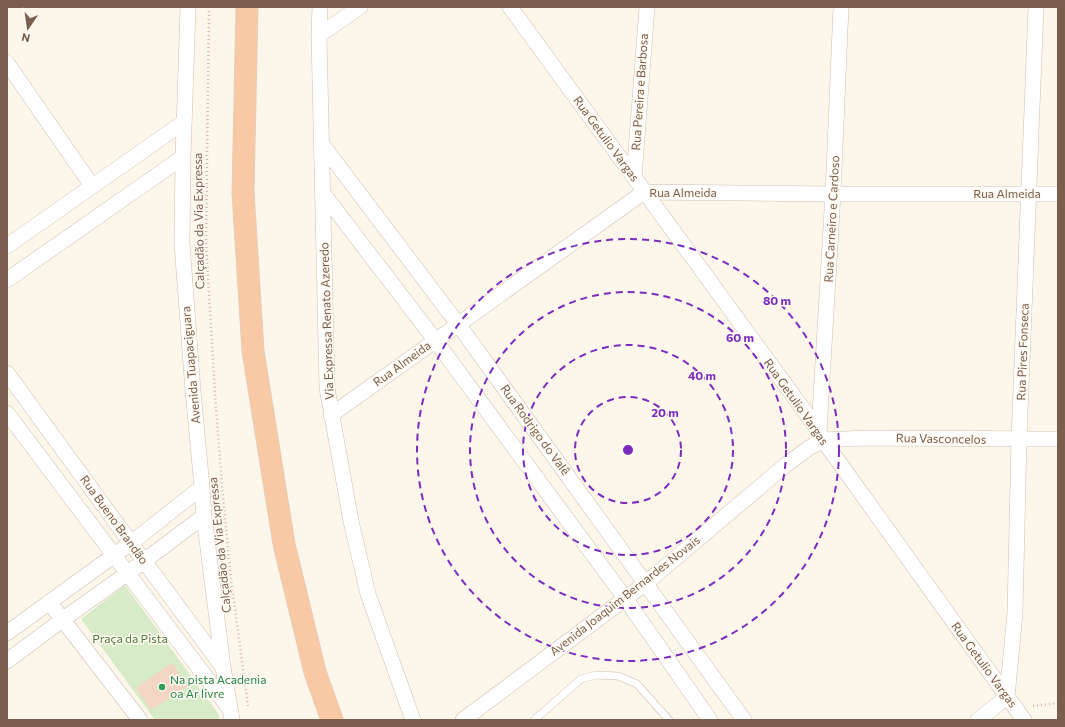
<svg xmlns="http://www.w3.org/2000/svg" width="1065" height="727" font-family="Commissioner,sans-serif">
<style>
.green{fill:#d7ebc9}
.building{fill:#f2d5c3}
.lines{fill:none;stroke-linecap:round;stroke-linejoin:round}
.service-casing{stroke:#d0beb0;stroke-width:8}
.minor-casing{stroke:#d0beb0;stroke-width:16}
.trunk-casing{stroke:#d9d2cd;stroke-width:23}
.path{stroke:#d8b9a5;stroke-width:2.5;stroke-dasharray:1 3;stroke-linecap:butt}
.service{stroke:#fff;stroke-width:7}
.minor{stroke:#fff;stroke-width:15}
.trunk{stroke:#f8c9a4;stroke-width:22}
.ring{fill:none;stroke:#7b2cbf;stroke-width:2;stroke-dasharray:7 5}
.leisure-dot{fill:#2e9e5b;stroke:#fffaf2;stroke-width:1.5}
.labels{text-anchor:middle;stroke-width:3;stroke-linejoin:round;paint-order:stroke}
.street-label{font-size:12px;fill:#795d4d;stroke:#fffaf2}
.park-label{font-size:12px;fill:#527941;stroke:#fffaf2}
.leisure-label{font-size:12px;fill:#27864d;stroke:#fffaf2;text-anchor:start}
.centre{fill:#7b2cbf;stroke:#fffaf2;stroke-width:2}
.ring-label{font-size:12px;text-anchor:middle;font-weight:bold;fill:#7b2cbf;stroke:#fffaf2;stroke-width:3;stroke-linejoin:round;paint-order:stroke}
</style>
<rect width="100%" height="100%" fill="#fdf6eb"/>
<path class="green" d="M125,585L219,715V720H155L81,619Z"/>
<path class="building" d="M172,663L188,686L151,710L136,688Z"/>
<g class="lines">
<g class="service-casing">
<path id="service" d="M534,720L581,679L596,675L618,676L637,684L669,720"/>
</g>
<g class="minor-casing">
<path id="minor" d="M188,7L183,157L182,243L193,391L202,487L204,516L223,667L232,720
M320,7L319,35L327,388L351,521L368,594L413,720
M510,7L819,431L823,440L1024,720
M319,35L360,7
M7,63L92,186
M321,143L458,324L744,720
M634,177L647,7
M322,192L435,340L625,598L710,720
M7,246L184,122
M7,280L183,157
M7,373L144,561L222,666
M7,413L229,708
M331,415L644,192L833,194H1058
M819,431L833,194L841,7
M49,602L140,720
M7,633L131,543L202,487
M7,661L62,620L128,573L204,516
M463,720L646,583L787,464L809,448L823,440L866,438L1058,439
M978,720L1007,697L1015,613L1019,439L1036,7"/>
</g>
<g class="trunk-casing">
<path id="trunk" d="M247,7L243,192L253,351L284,544L315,672L332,720"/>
</g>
<path class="path" d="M209,7L206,243L215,394L222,486L231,579L248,706
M1033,706L1058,703"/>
<use href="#service" class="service"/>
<use href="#minor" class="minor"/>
<use href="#trunk" class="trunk"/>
</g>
<g class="ring">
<circle cx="628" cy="450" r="53"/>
<circle cx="628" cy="450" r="105"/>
<circle cx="628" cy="450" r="158"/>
<circle cx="628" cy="450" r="211"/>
</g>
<circle class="leisure-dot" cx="162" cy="687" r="4"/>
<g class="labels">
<g class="street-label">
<text transform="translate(640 92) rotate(-86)" y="4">Rua Pereira e Barbosa</text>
<text transform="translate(606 139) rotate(54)" y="4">Rua Getulio Vargas</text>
<text x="683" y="197">Rua Almeida</text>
<text x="1007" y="198">Rua Almeida</text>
<text transform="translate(832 219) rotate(-87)" y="4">Rua Carneiro e Cardoso</text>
<text transform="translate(199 221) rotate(-91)" y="4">Calçadão da Via Expressa</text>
<text transform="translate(327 321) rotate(-92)" y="4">Via Expressa Renato Azeredo</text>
<text transform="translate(1023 352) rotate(-88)" y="4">Rua Pires Fonseca</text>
<text transform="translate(402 364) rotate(-36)" y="4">Rua Almeida</text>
<text transform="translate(191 365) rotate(-95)" y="4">Avenida Tuapaciguara</text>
<text transform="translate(796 402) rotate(55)" y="4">Rua Getulio Vargas</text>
<text transform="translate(535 430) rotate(54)" y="4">Rua Rodrigo do Valê</text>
<text transform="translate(941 439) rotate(1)" y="4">Rua Vasconcelos</text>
<text transform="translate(114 520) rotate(54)" y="4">Rua Bueno Brandão</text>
<text transform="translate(220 545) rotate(-96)" y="4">Calçadão da Via Expressa</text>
<text transform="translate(625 596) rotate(-38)" y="4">Avenida Joaquim Bernardes Novais</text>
<text transform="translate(984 665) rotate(54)" y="4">Rua Getulio Vargas</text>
</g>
<g class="park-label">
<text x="130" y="643">Praça da Pista</text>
</g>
<g class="leisure-label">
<text x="170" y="684">Na pista Acadenia<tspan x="170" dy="14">oa Ar livre</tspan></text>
</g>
</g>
<circle cx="628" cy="450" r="6" class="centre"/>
<g class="ring-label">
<text x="777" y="305">80 m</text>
<text x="740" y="342">60 m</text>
<text x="702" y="380">40 m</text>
<text x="665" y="417">20 m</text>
</g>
<rect width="1065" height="727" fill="none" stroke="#795d4d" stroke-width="16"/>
<g transform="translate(28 28) rotate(193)" stroke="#fffaf2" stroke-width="3" paint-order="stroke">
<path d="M0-3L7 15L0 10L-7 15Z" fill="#795d4d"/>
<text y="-6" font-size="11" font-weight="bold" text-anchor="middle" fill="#795d4d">N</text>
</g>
</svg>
